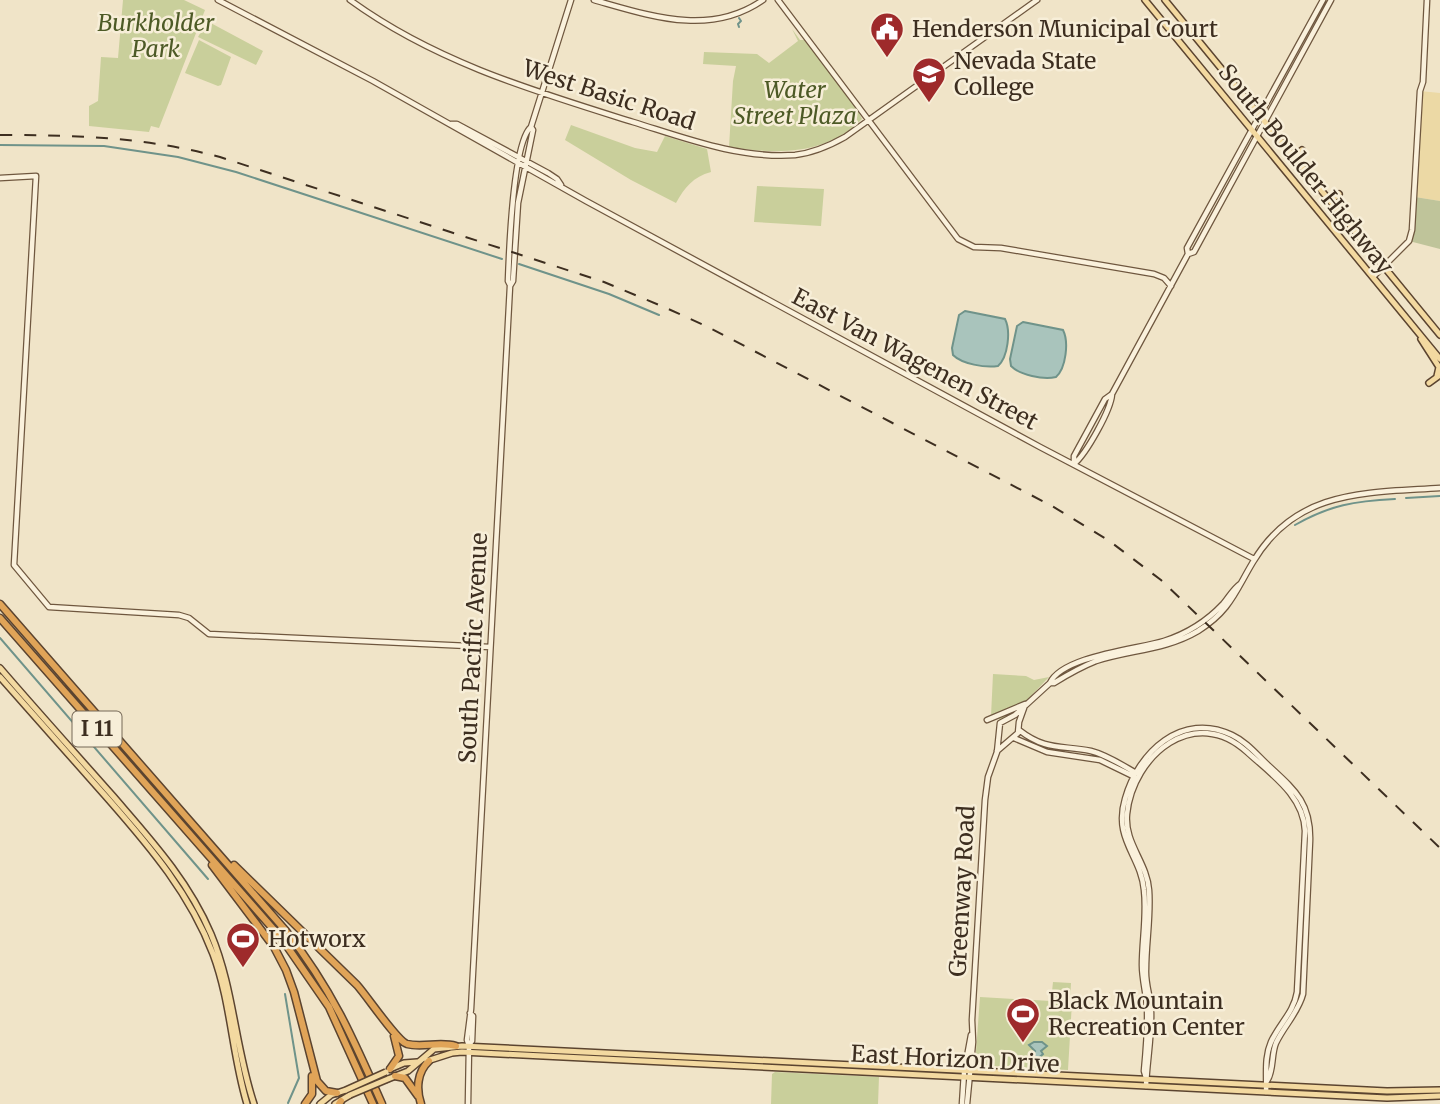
<svg xmlns="http://www.w3.org/2000/svg" width="1440" height="1104" font-family="Merriweather,serif">
<style>
.green{fill:#c9cf9b}
.sand{fill:#ecd9a5}
.cemetery{fill:#bfc49a}
.water{fill:#a9c4bc;stroke:#6f938a;stroke-width:2}
.lines{fill:none;stroke-linecap:round;stroke-linejoin:round}
.stream{stroke:#6f938a;stroke-width:2}
.secondary-casing{stroke:#6f573f;stroke-width:7}
.primary-casing{stroke:#5b4430;stroke-width:8}
.highway-casing{stroke:#5b4430;stroke-width:9}
.secondary{stroke:#faf1dc;stroke-width:4.5}
.primary{stroke:#f3d9a0;stroke-width:5}
.highway{stroke:#e0a458;stroke-width:6}
.rail{stroke:#3d2e20;stroke-width:2;stroke-dasharray:12 12;stroke-linecap:butt}
.primary-bridge-casing{stroke:#5b4430;stroke-width:8;stroke-linecap:butt}
.primary-bridge{stroke:#f3d9a0;stroke-width:5}
.labels{text-anchor:middle;stroke-width:5;stroke-linejoin:round;paint-order:stroke}
.shield{fill:#f7eed8;stroke:#756857;stroke-width:2}
.shield-label{font-size:21px;font-weight:bold;fill:#3d2e20}
.park-label{font-size:23px;font-style:italic;fill:#4d5a26;stroke:#f7eed8}
.poi-label{font-size:23px;fill:#3d2e20;stroke:#f7eed8;text-anchor:start}
.street-label{font-size:23px;fill:#3d2e20;stroke:#f7eed8}
</style>
<rect width="100%" height="100%" fill="#f0e4c8"/>
<path class="green" d="M123,0H184L205,10L159,128L151,126L149,132L89,126V106L98,101L101,57L118,58Z
M207,21L263,51L256,65L198,37Z
M792,29L800,40H805C827,62 850,91 862,119C826,156 776,154 729,147L733,81L736,66L703,64L704,52L757,54L769,63L798,41Z
M199,40L231,57L221,85L218,86L185,73Z
M571,125L635,148L657,152L665,136L707,149L711,172C693,177 685,187 676,203L631,180L565,140Z
M757,186L824,189L821,226L754,222Z
M993,674L1026,676L1034,680L1049,677L1006,722L991,716Z
M1053,982L1071,983L1070,1001L1072,1002L1068,1070L975,1065L980,997L1051,1001Z
M775,1072L879,1077L878,1104H771L772,1074Z"/>
<path class="sand" d="M1420,91L1440,93V201L1415,197Z"/>
<path class="cemetery" d="M1415,197L1440,201V249L1409,241Z"/>
<path class="water" d="M965,311L1005,319C1011,331 1008,357 998,366C985,368 962,364 953,355L952,348L959,315Z
M1023,322L1063,330C1069,342 1066,368 1056,377C1043,380 1020,375 1011,366L1010,359L1017,326Z
M1034,1042H1042L1047,1046L1041,1051L1043,1054L1034,1062L1029,1058L1035,1051L1029,1045Z"/>
<g class="lines">
<path class="stream" d="M739,18L741,21L738,24L739,27
M799,119L811,114
M852,122L854,115
M0,145L104,146L178,157L236,172L502,259
M519,264L609,294L659,315
M1406,498L1440,496
M1295,525C1330,505 1355,501 1395,499
M0,638L208,879
M285,994L299,1078L288,1103"/>
<g class="secondary-casing">
<path id="secondary" d="M218,0L373,81L586,201L1040,447L1254,559
M350,0C435,62 534,91 633,122C685,138 739,159 795,155C813,153 829,146 845,137L1037,0
M594,0C651,16 710,37 763,0
M778,0L958,239L974,247L1001,248L1154,274L1164,278L1171,286
M451,124H457L548,173L557,179L561,185
M0,178L36,176L14,565L49,607L179,615L189,618L209,634L490,647
M1188,254L1194,252L1331,0
M1373,277L1409,241L1412,230L1420,91L1423,82L1427,0
M510,285L508,281C509,253 513,142 531,127L571,0
M1074,464V456L1105,399L1112,394L1188,254L1187,248L1323,0
M1074,464C1086,454 1111,410 1112,394
M1050,683H1054C1067,675 1081,667 1096,661C1130,650 1166,650 1198,631C1230,611 1235,592 1253,562C1296,489 1366,493 1440,488
M987,720L1025,704
M1019,730C1046,751 1061,745 1091,751C1107,755 1122,765 1136,773
M1014,738L1047,752L1100,760L1135,777
M997,751L1018,733L1019,722L1024,708
M469,1045L472,1041L473,1016L470,1013
M1146,1078L1144,1071C1146,1050 1148,1028 1147,1007C1146,993 1142,979 1142,965C1142,940 1147,915 1144,890C1141,856 1113,839 1125,799C1138,752 1182,711 1232,735C1247,742 1257,755 1269,766C1295,790 1311,803 1310,841L1303,994C1298,1013 1284,1026 1276,1043C1271,1055 1274,1071 1267,1081
M1146,1086C1147,1061 1152,1036 1151,1011C1151,997 1145,984 1146,969C1146,943 1151,916 1149,890C1147,862 1124,843 1127,814C1133,755 1195,704 1247,752C1271,774 1304,796 1305,831L1297,992C1294,1012 1279,1024 1271,1042C1264,1058 1267,1074 1266,1092
M468,1104L469,1046L467,1040L471,1009L510,286L513,281L518,203L533,130L531,127
M962,1104L964,1073L971,1035
M967,1104L973,1042L972,1020L985,800L988,777L997,752L1000,723L1015,715L1050,683C1062,656 1138,649 1164,641C1186,634 1207,621 1223,604C1229,597 1233,589 1240,584"/>
</g>
<g class="primary-casing">
<path id="primary" d="M1145,0L1440,359
M1165,0L1440,335
M1294,157L1302,150
M1330,201L1339,194
M1421,339L1439,367L1437,376
M1429,383L1440,375
M0,668C37,711 75,753 113,796C150,839 188,880 211,934C234,989 235,1048 254,1104
M0,677C36,718 73,759 109,800C151,848 190,894 213,954C231,1002 232,1055 247,1104
M427,1061L452,1053L462,1052L1387,1098L1440,1096
M390,1069L404,1063L417,1062
M388,1079L408,1071L434,1049L462,1046L1387,1091L1440,1090
M320,1104L331,1095L346,1090
M335,1104L350,1095"/>
</g>
<g class="highway-casing">
<path id="highway" d="M0,604L286,931C331,988 353,1038 382,1104
M0,618L282,939L329,1007L373,1104
M212,865L274,947L286,970L294,992L317,1081L326,1091L337,1093
M234,865L357,985C367,996 397,1041 407,1044C423,1048 440,1041 456,1046
M390,1069L399,1056L394,1036
M395,1076L405,1078L418,1096
M305,1104L312,1094V1076
M339,1104L341,1101
M421,1104C416,1089 417,1072 429,1061"/>
</g>
<use href="#secondary" class="secondary"/>
<use href="#primary" class="primary"/>
<use href="#highway" class="highway"/>
<path class="rail" d="M0,135C77,135 145,137 220,157L604,282L664,307L708,327L1052,506L1108,540L1161,580L1440,848"/>
<g class="primary-bridge-casing">
<path id="primary-bridge" d="M346,1090L386,1072
M350,1095L388,1079"/>
</g>
<use href="#primary-bridge" class="primary-bridge"/>
</g>
<defs>
<g id="civic-pin" transform="scale(1.75)"><path d="M0 17L-7.5 6A9.5 9.5 0 1 1 7.5 6Z" fill="#9e2a2b" stroke="#f7eed8"/><path d="M-.6-6.5H3V-4.5H.6V-3L4-1V1h2V6H-6V1h2V-1L-.6-3ZM-1.2 2.5V6h2.4V2.5Z" fill="#fff"/></g>
<g id="university-pin" transform="scale(1.75)"><path d="M0 17L-7.5 6A9.5 9.5 0 1 1 7.5 6Z" fill="#9e2a2b" stroke="#f7eed8"/><path d="M0-5L7-2L0 1L-7-2ZM-4 1L0 2.5L4 1V4Q0 6-4 4Z" fill="#fff"/></g>
<g id="stadium-pin" transform="scale(1.75)"><path d="M0 17L-7.5 6A9.5 9.5 0 1 1 7.5 6Z" fill="#9e2a2b" stroke="#f7eed8"/><path d="M0-5a6.5 5 0 1 0 0 10a6.5 5 0 1 0 0-10ZM-3.5-1.8h7v3.6h-7Z" fill="#fff"/></g>
</defs>
<g fill-rule="evenodd">
<use href="#civic-pin" x="887" y="29"/>
<use href="#university-pin" x="929" y="74"/>
<use href="#stadium-pin" x="243" y="939"/>
<use href="#stadium-pin" x="1023" y="1014"/>
</g>
<g class="labels">
<rect class="shield" x="72.5" y="711.5" width="49" height="35" rx="5"/>
<g class="shield-label">
<text x="97" y="736">I 11</text>
</g>
<g class="park-label">
<text x="156" y="31">Burkholder<tspan x="156" dy="26">Park</tspan></text>
<text x="795" y="98">Water<tspan x="795" dy="26">Street Plaza</tspan></text>
</g>
<g class="poi-label">
<text x="912" y="37">Henderson Municipal Court</text>
<text x="954" y="69">Nevada State<tspan x="954" dy="26">College</tspan></text>
<text x="268" y="947">Hotworx</text>
<text x="1048" y="1009">Black Mountain<tspan x="1048" dy="26">Recreation Center</tspan></text>
</g>
<g class="street-label">
<text transform="translate(609 95) rotate(18)" y="8">West Basic Road</text>
<text transform="translate(1306 169) rotate(51)" y="8">South Boulder Highway</text>
<text transform="translate(915 359) rotate(28)" y="8">East Van Wagenen Street</text>
<text transform="translate(473 648) rotate(-87)" y="8">South Pacific Avenue</text>
<text transform="translate(962 891) rotate(-87)" y="8">Greenway Road</text>
<text transform="translate(955 1059) rotate(3)" y="8">East Horizon Drive</text>
</g>
</g>
</svg>
